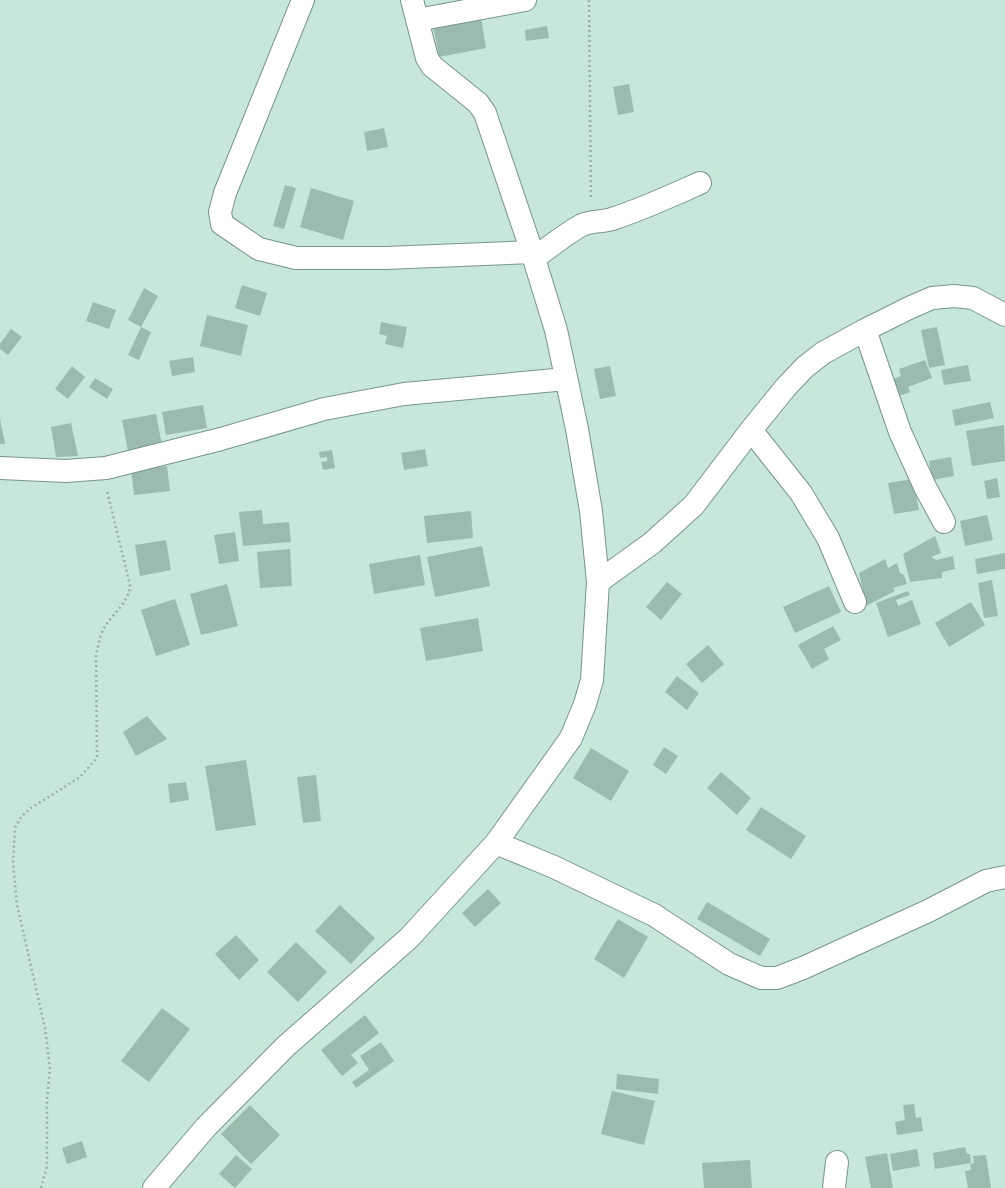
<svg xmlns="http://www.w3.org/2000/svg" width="1005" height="1188" font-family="Figtree,sans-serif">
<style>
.building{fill:#9cbbaf}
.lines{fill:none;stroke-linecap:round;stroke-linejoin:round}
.minor-casing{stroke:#78958a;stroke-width:24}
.path{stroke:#98b1a7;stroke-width:2.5;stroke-dasharray:2 3;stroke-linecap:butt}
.minor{stroke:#fff;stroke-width:22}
</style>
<rect width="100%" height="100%" fill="#c8e7db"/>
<path class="building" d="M481,17L486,48L439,57L433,26Z
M547,26L549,38L526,41L525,30Z
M629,84L634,112L618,115L613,87Z
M384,128L388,147L367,151L364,132Z
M285,185L296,188L284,229L273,226Z
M311,188L354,201L343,240L300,227Z
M242,285L267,293L260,316L235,308Z
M144,288L158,296L141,327L151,332L139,360L128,355L141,327L128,320Z
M93,302L116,310L109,329L86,321Z
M207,315L248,325L241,356L200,346Z
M381,322L407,327L403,348L385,344L387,336L379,334Z
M937,327L945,365L929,368L921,330Z
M11,329L22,337L8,355L0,349V344Z
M193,357L195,372L172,376L169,361Z
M925,360L932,378L908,387L910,392L894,398L887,381L901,376L899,369Z
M968,365L971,381L944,385L941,370Z
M72,366L85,377L68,399L55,389Z
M610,366L616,396L600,399L594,369Z
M95,378L113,389L107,399L89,387Z
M990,402L994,418L955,426L952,410Z
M203,405L207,428L166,435L162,412Z
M156,414L162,445L128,451L122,420Z
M0,419L5,444H0Z
M71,423L78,456L56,457L51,427Z
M1004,425L1005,461L972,466L966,431Z
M425,449L428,466L404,470L401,453Z
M332,450L335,468L323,470L321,462L327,461V457L320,458L319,452Z
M951,457L954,476L932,480L929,461Z
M167,466L170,491L134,495L131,470Z
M997,478L1000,497L987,499L984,481Z
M913,479L919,510L894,514L888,483Z
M262,510L263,524L289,522L291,542L243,546L239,512Z
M471,511L473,538L427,543L424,516Z
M987,515L993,540L965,546L960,521Z
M235,532L239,561L219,564L214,535Z
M935,536L941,553L931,557L936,560L953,556L955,569L942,572V578L910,582L903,554Z
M166,540L171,570L140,576L135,545Z
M482,546L490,586L435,597L427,557Z
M290,549L292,586L260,588L257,552Z
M1005,553V569L977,574L975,559Z
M420,555L425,585L374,594L369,564Z
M885,559L888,568L897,563L900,573L904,575L907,584L893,588L895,591L866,606L859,573Z
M992,580L998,616L984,618L978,583Z
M667,582L682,594L661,620L646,607Z
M227,584L238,626L201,635L190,594Z
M829,586L841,612L795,633L783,607Z
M908,591L910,595L896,600L898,606L912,600L921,624L888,637L876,603Z
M175,599L190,645L156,656L141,610Z
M971,602L985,625L949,647L935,623Z
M478,618L483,651L426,661L420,628Z
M833,626L841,640L824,649L829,659L812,669L798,645Z
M708,645L724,664L702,683L686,664Z
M677,676L699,693L687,710L665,692Z
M147,716L167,739L136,756L123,732Z
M664,747L678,756L666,774L653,765Z
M591,748L629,771L611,801L573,778Z
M246,760L256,825L216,831L205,766Z
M721,772L751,798L737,815L707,788Z
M316,775L321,821L303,823L297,777Z
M186,782L189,800L170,803L168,784Z
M761,807L806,836L791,859L746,830Z
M488,889L501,903L475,927L462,913Z
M707,902L770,939L760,956L697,919Z
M340,905L375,938L351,964L315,931Z
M618,919L648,937L624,978L594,959Z
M236,935L259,960L239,980L215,954Z
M296,942L327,972L298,1002L267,972Z
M162,1008L190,1029L149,1082L121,1061Z
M365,1015L379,1033L351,1055L358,1063L342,1076L321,1050Z
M381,1042L394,1061L356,1088L352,1082L369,1070L360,1056Z
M617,1074L659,1079L658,1094L616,1089Z
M612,1091L655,1101L644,1145L601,1134Z
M914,1104L916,1118L921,1117L923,1131L897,1135L895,1122L905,1120L903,1105Z
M250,1105L280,1135L251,1164L221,1134Z
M82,1141L87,1157L67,1164L62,1148Z
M965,1147L967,1154H970L971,1163L935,1169L933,1153Z
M917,1149L920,1166L893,1171L890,1154Z
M887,1153L893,1188H871L865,1157Z
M236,1155L252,1169L235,1188L219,1174Z
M986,1155L991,1188H968L965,1171L971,1170L970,1164L974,1163L973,1156Z
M750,1160L752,1188H704L702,1163Z"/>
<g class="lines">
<g class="minor-casing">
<path id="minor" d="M303,0L225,193L220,212L222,224L259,249L296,258H385L532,252
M417,20L525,0
M534,258C550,247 565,234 582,225C591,221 603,222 612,219C643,209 671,196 700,183
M865,330L900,432L925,487L944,522
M751,430L801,493L828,538L855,602
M0,468L66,471L106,468L221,439L324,409L404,394L566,379
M598,582L652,543L694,505L751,430L786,387L805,367L823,353L865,330L909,308L932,298L954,296L973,298L1005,315
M496,843L554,867L654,915L729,964L761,978H777L803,968L928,911L986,881L1005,877
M154,1188L206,1127L286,1046L409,938L496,843L571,738L585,704L592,680L598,582L591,511L577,429L556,330L532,252L485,113L478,103L432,66L427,58L412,0
M834,1188L837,1162"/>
</g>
<path class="path" d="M589,0L591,199
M41,1188L47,1166V1100L50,1069L45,1028L17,905L13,863L15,828L21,817L31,808L80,777L97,758L96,656C98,646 100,634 106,625C114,613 130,600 130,585L107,491"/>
<use href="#minor" class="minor"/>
</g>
</svg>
